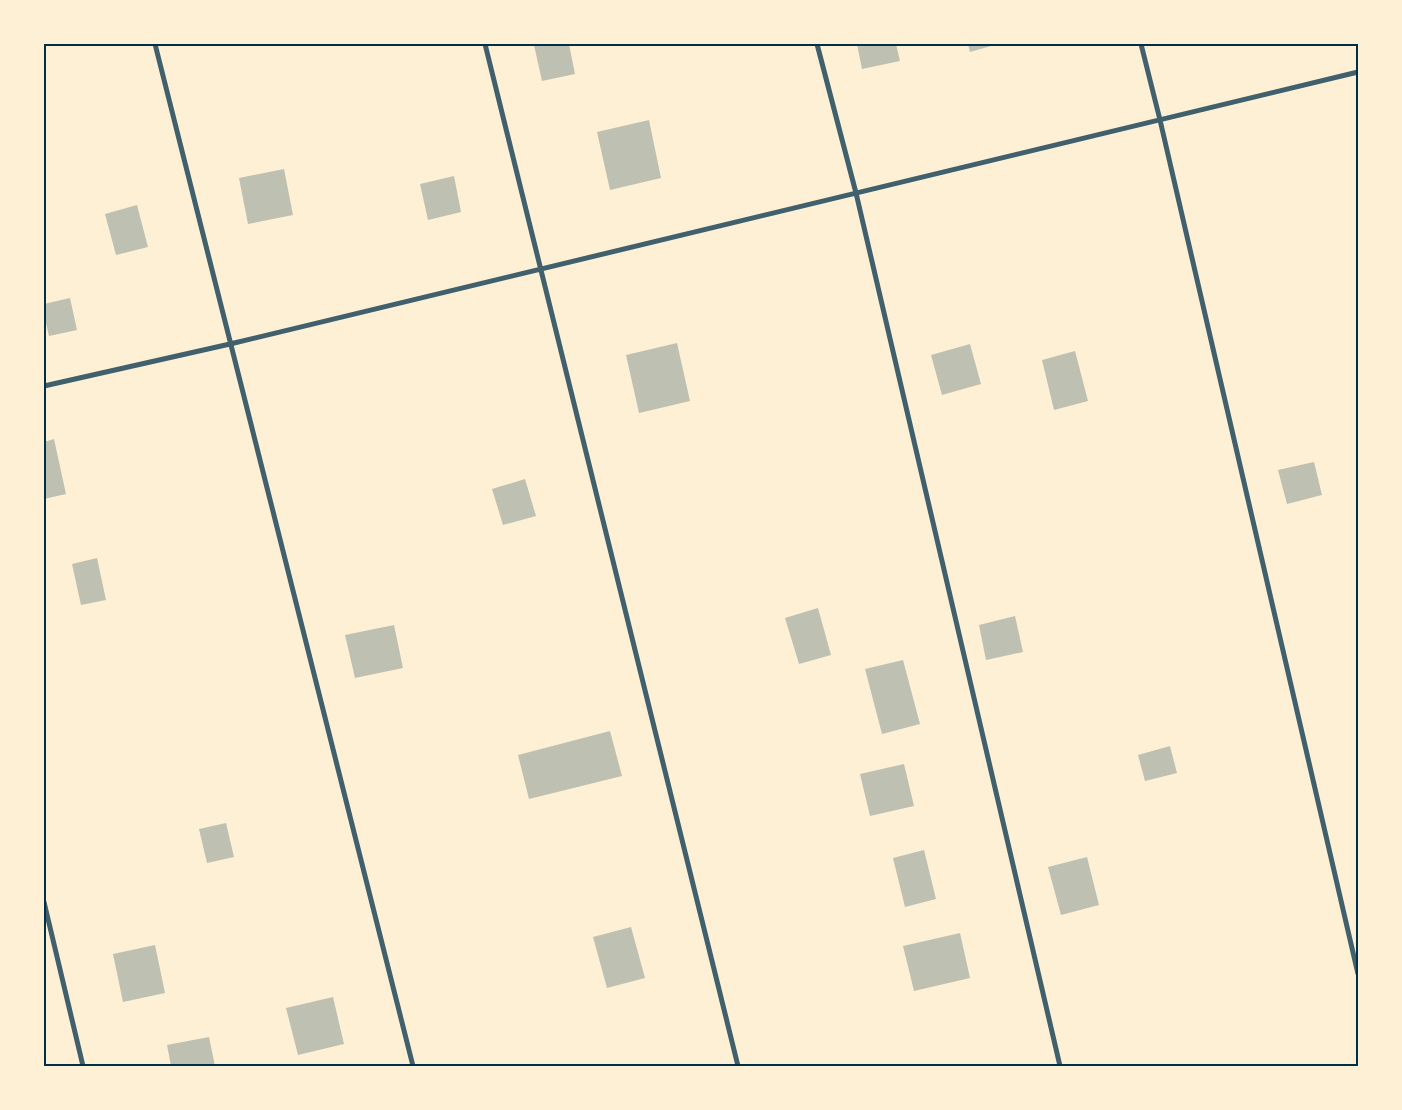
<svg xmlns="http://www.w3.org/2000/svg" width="1402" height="1110" font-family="'Fira Sans',sans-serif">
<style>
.building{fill:#bec0b2}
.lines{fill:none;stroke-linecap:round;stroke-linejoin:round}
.minor{stroke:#3f606c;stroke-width:5}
.neatline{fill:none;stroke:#003049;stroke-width:2}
</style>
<rect width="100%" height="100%" fill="#fdf0d5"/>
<path class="building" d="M539,44H569L575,74L542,81L534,45Z
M857,44H896L900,61L862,69Z
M968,44H998L970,52Z
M649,120L661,178L610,190L597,132Z
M284,169L293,215L248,224L239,178Z
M454,176L461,212L428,220L420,184Z
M137,205L148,247L116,255L105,214Z
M70,298L77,330L49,336L44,315V304Z
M677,343L690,401L639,413L626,355Z
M970,344L981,384L942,395L931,355Z
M1075,351L1088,401L1054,410L1042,360Z
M54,439L66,494L44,499V442Z
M1314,462L1322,495L1287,504L1278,470Z
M525,479L536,516L503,525L492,489Z
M97,558L106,600L81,605L72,564Z
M818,608L831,655L799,664L785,618Z
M1015,616L1023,652L986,660L979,625Z
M394,625L403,668L355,678L345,635Z
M903,660L920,724L882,734L865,669Z
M610,731L622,776L529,799L518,755Z
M1170,746L1177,773L1145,781L1138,755Z
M904,764L914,806L870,816L860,774Z
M226,823L234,857L207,863L199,829Z
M924,850L936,899L905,907L893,858Z
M1087,857L1099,905L1061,915L1048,867Z
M631,927L645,978L607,988L593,937Z
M960,933L970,978L914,991L903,946Z
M155,945L165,993L123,1002L113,954Z
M333,997L344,1044L298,1055L286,1008Z
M209,1037L215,1066H171L167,1045Z"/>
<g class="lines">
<path class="minor" d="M155,44L413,1066
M485,44L738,1066
M817,44L856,193L1060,1066
M1141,44L1160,120L1358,974
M44,386L230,344L1358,72
M44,902L83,1066"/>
</g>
<rect width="1402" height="1110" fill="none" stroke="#fdf0d5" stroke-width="90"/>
<rect x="45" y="45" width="1312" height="1020" class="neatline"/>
</svg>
